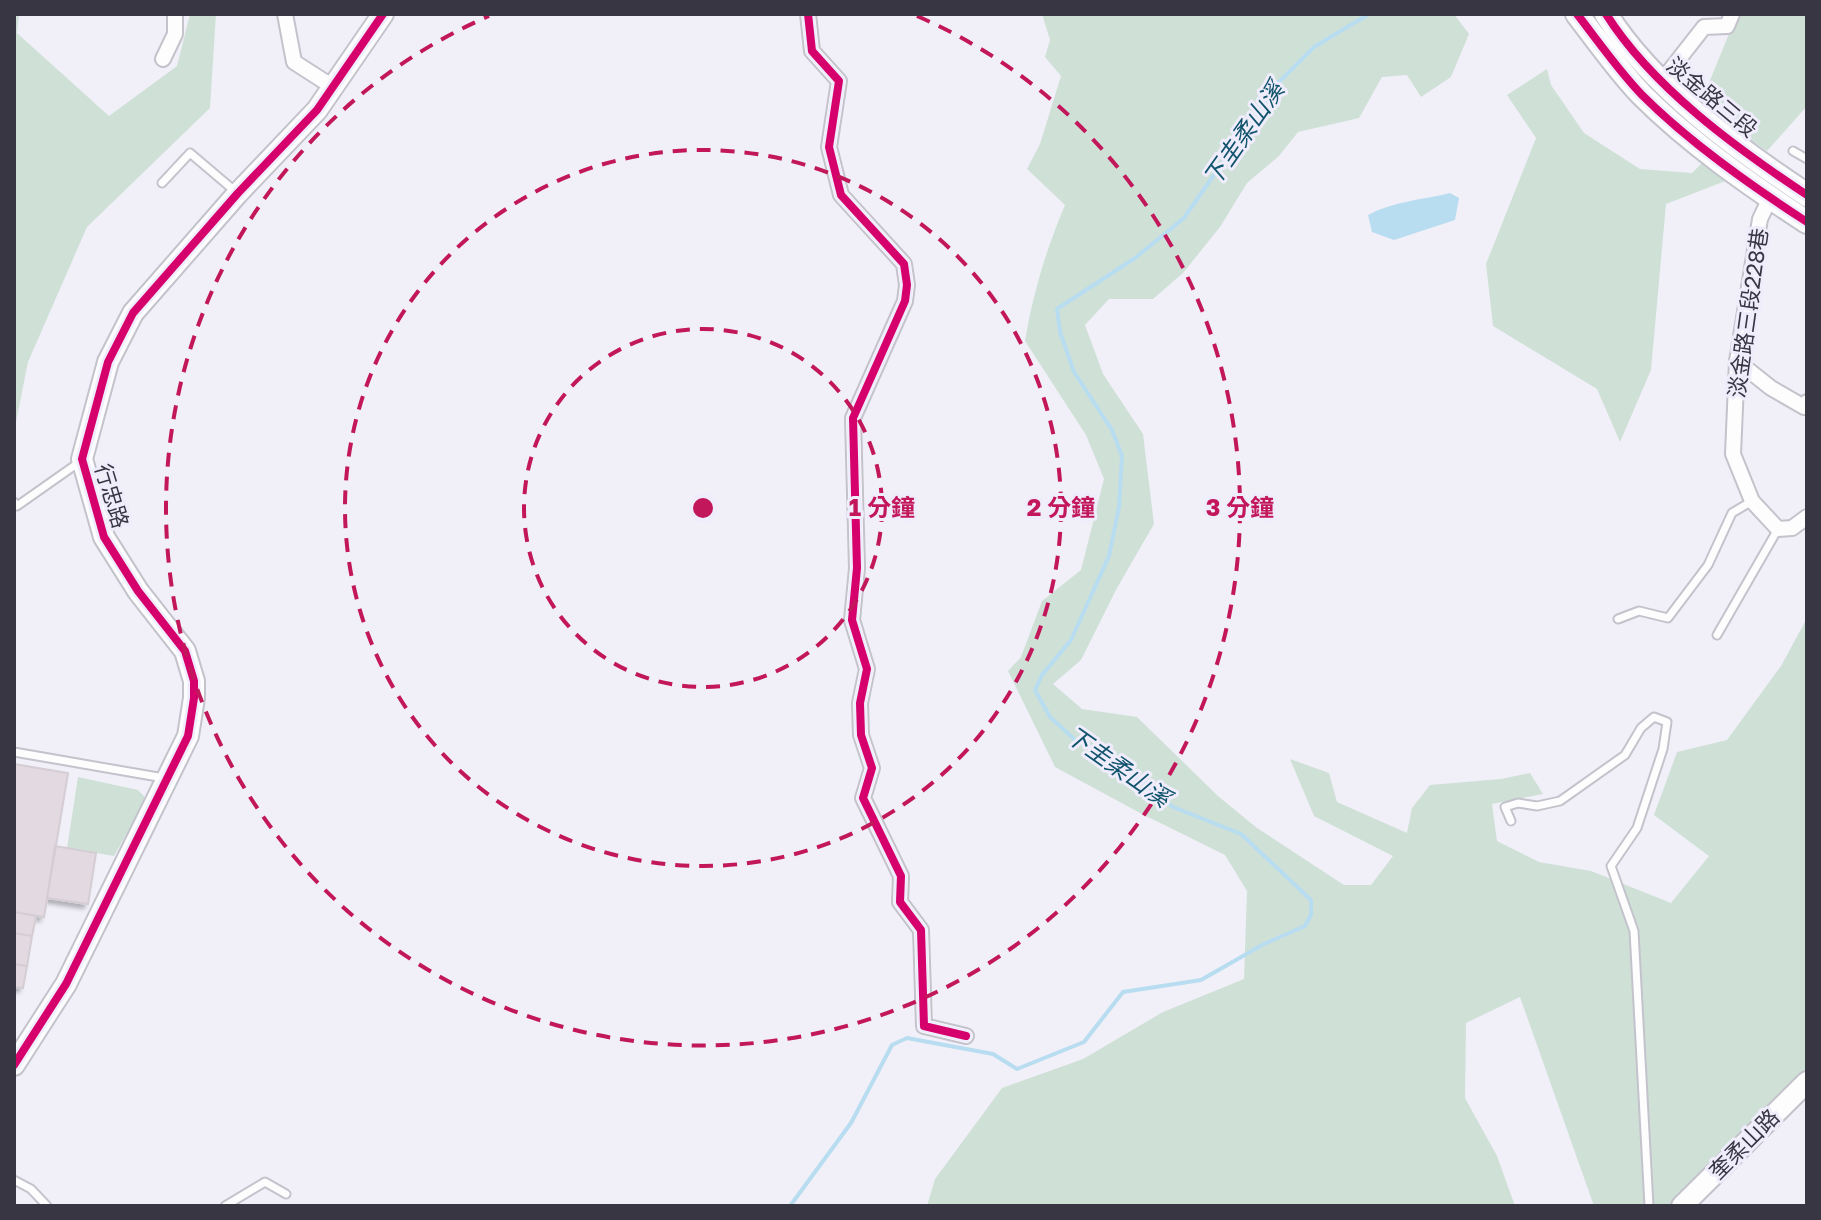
<svg xmlns="http://www.w3.org/2000/svg" width="1821" height="1220" font-family="'Golos Text','Noto Sans TC',sans-serif">
<style>
.green{fill:#cfe0d7}
.water{fill:#b8dcf0}
.lines{fill:none;stroke-linecap:round;stroke-linejoin:round}
.stream{stroke:#b8dcf0;stroke-width:4}
.building{fill:#e3d9e1;stroke:#d4cdd4;stroke-width:2;filter:url(#shadow)}
.lane-casing{stroke:#c4c2cb;stroke-width:11}
.street-casing{stroke:#c4c2cb;stroke-width:18}
.secondary-casing{stroke:#c4c2cb;stroke-width:24}
.primary-casing{stroke:#c4c2cb;stroke-width:26}
.lane{stroke:#fdfdfe;stroke-width:7}
.street{stroke:#fdfdfe;stroke-width:14}
.secondary{stroke:#fdfdfe;stroke-width:20}
.primary{stroke:#fdfdfe;stroke-width:22}
.cycleway-casing{stroke:#efecfb;stroke-width:13}
.cycleway{stroke:#d6006c;stroke-width:8}
.ring{fill:none;stroke:#c2185b;stroke-width:4;stroke-dasharray:14 10}
.labels{text-anchor:middle;stroke-width:6;stroke-linejoin:round;paint-order:stroke}
.street-label{font-size:22px;fill:#393644;stroke:#efecfb}
.water-label{font-size:24px;font-style:italic;fill:#10536c;stroke:#efecfb}
.centre{fill:#c2185b;stroke:#efecfb;stroke-width:4}
.ring-label{font-size:24px;text-anchor:middle;font-weight:bold;fill:#c2185b;stroke:#efecfb;stroke-width:6;stroke-linejoin:round;paint-order:stroke}
</style>
<defs>
<filter id="shadow"><feDropShadow dx="-4" dy="4" stdDeviation="2" flood-color="#0004"/></filter>
</defs>
<rect width="100%" height="100%" fill="#f1f0f8"/>
<path class="green" d="M14,14H19L17,33L109,116L177,66L190,14H216L210,108L87,227L28,362L14,432Z
M1042,14H1454L1469,34L1451,77L1421,97L1407,75L1382,77L1359,118L1298,132L1279,156L1247,183L1220,227L1183,273L1153,299H1109L1085,325L1103,374L1143,434L1154,524L1117,588L1081,660L1053,684L1082,709L1137,717L1218,796L1257,828L1344,885H1371L1393,856L1314,816L1290,759L1329,773L1337,802L1407,833L1412,808L1430,785L1501,779L1530,773L1543,794L1492,804L1497,841L1539,862L1591,871L1671,903L1709,856L1654,815L1677,752L1727,740L1781,666L1807,618V1072L1773,1100L1671,1206H1594L1520,997L1466,1023L1465,1098L1497,1156L1515,1206H927L935,1179L1002,1088L1083,1059L1163,1012L1244,979L1247,891L1225,855L1142,814L1055,767L1008,671L1021,657L1042,601L1081,570L1104,479L1086,435L1025,341C1033,293 1046,250 1065,205L1027,169L1040,144L1061,76L1045,57L1050,40Z
M1737,14H1807V106L1767,151L1730,126L1702,100Z
M1547,69L1551,85L1584,133L1640,169L1692,173L1703,162L1728,180L1666,204L1651,370L1620,442L1597,389L1493,326L1486,264L1536,138L1507,95Z
M78,777L138,790L144,796V803L114,856L67,848Z"/>
<path class="water" d="M1450,193L1459,198L1455,220L1394,240L1372,232L1368,215C1394,201 1422,200 1450,193Z"/>
<g class="lines">
<path class="stream" d="M790,1206L851,1123L892,1045L907,1038L993,1054L1017,1069L1084,1042L1123,992L1201,980L1264,944L1305,926L1311,915V900L1241,834L1173,807L1119,763L1074,739L1050,717L1035,690L1042,675L1071,640L1109,556L1119,507L1122,456L1112,430L1074,372L1060,332L1057,309L1135,258L1184,218L1277,84L1314,47L1369,14"/>
</g>
<path class="building" d="M14,764L68,773L44,917L14,912Z
M55,846L96,853L88,904L47,898Z
M14,912L36,916L32,936L14,933Z
M14,933L32,936L27,966L14,964Z
M14,964L27,966L23,988L14,987Z"/>
<g class="lines">
<g class="lane-casing">
<path id="lane" d="M1793,151L1807,159
M162,183L190,153L236,192
M14,502L17,506L81,461
M1618,619L1639,611L1668,618L1708,565L1732,513L1752,501
M1717,635L1778,529
M14,752L164,778
M1511,821L1505,807L1518,803L1537,806L1560,801L1625,755L1641,728L1654,717L1667,722L1663,749L1637,828L1611,866L1634,931L1649,1206
M14,1180L31,1189L47,1206
M225,1206L265,1182L286,1194"/>
</g>
<g class="street-casing">
<path id="street" d="M285,14L294,62L333,87
M808,14L812,51L839,81L829,147L841,195L904,264L907,285L905,301L853,418L857,568L852,620L867,669L860,703L861,735L872,768L863,798L901,876L900,902L921,930L924,1026L966,1036
M163,59L175,34V14
M1661,82L1704,27L1727,26L1732,14
M1770,198L1760,219L1737,361L1733,454L1752,501L1778,529L1792,528L1807,517
M1737,361L1771,388L1804,407L1807,402"/>
</g>
<g class="secondary-casing">
<path id="secondary" d="M14,1065L66,984L188,736L194,698V681L185,651L138,591L104,537L82,459L108,362L133,313L238,193L317,110L383,14
M1682,1206L1807,1082"/>
</g>
<g class="primary-casing">
<path id="primary" d="M1577,14C1598,41 1618,70 1642,95C1690,143 1750,185 1807,222
M1606,14C1652,87 1736,148 1807,195"/>
</g>
<use href="#lane" class="lane"/>
<use href="#street" class="street"/>
<use href="#secondary" class="secondary"/>
<use href="#primary" class="primary"/>
<g class="cycleway-casing">
<path id="cycleway" d="M808,14L812,51L839,81L829,147L841,195L904,264L907,285L905,301L853,418L857,568L852,620L867,669L860,703L861,735L872,768L863,798L901,876L900,902L921,930L924,1026L966,1036
M1577,14C1598,41 1618,70 1642,95C1690,143 1750,185 1807,222
M1606,14C1652,87 1736,148 1807,195
M14,1065L66,984L188,736L194,698V681L185,651L138,591L104,537L82,459L108,362L133,313L238,193L317,110L383,14"/>
</g>
<use href="#cycleway" class="cycleway"/>
</g>
<g class="ring">
<circle cx="703" cy="508" r="179"/>
<circle cx="703" cy="508" r="358"/>
<path d="M917 16A537 537 0 1 1 489 16"/>
</g>
<g class="labels">
<g class="street-label">
<text transform="translate(1712 97) rotate(40)" y="8">淡金路三段</text>
<text transform="translate(1748 313) rotate(-82)" y="8">淡金路三段228巷</text>
<text transform="translate(112 496) rotate(73)" y="8">行忠路</text>
<text transform="translate(1744 1144) rotate(-45)" y="8">奎柔山路</text>
</g>
<g class="water-label">
<text transform="translate(1244 134) rotate(-55)" y="8">下圭柔山溪</text>
<text transform="translate(1118 767) rotate(35)" y="8">下圭柔山溪</text>
</g>
</g>
<circle cx="703" cy="508" r="12" class="centre"/>
<g class="ring-label">
<text x="882" y="516">1 分鐘</text>
<text x="1061" y="516">2 分鐘</text>
<text x="1240" y="516">3 分鐘</text>
</g>
<rect width="1821" height="1220" fill="none" stroke="#393644" stroke-width="32"/>
</svg>
